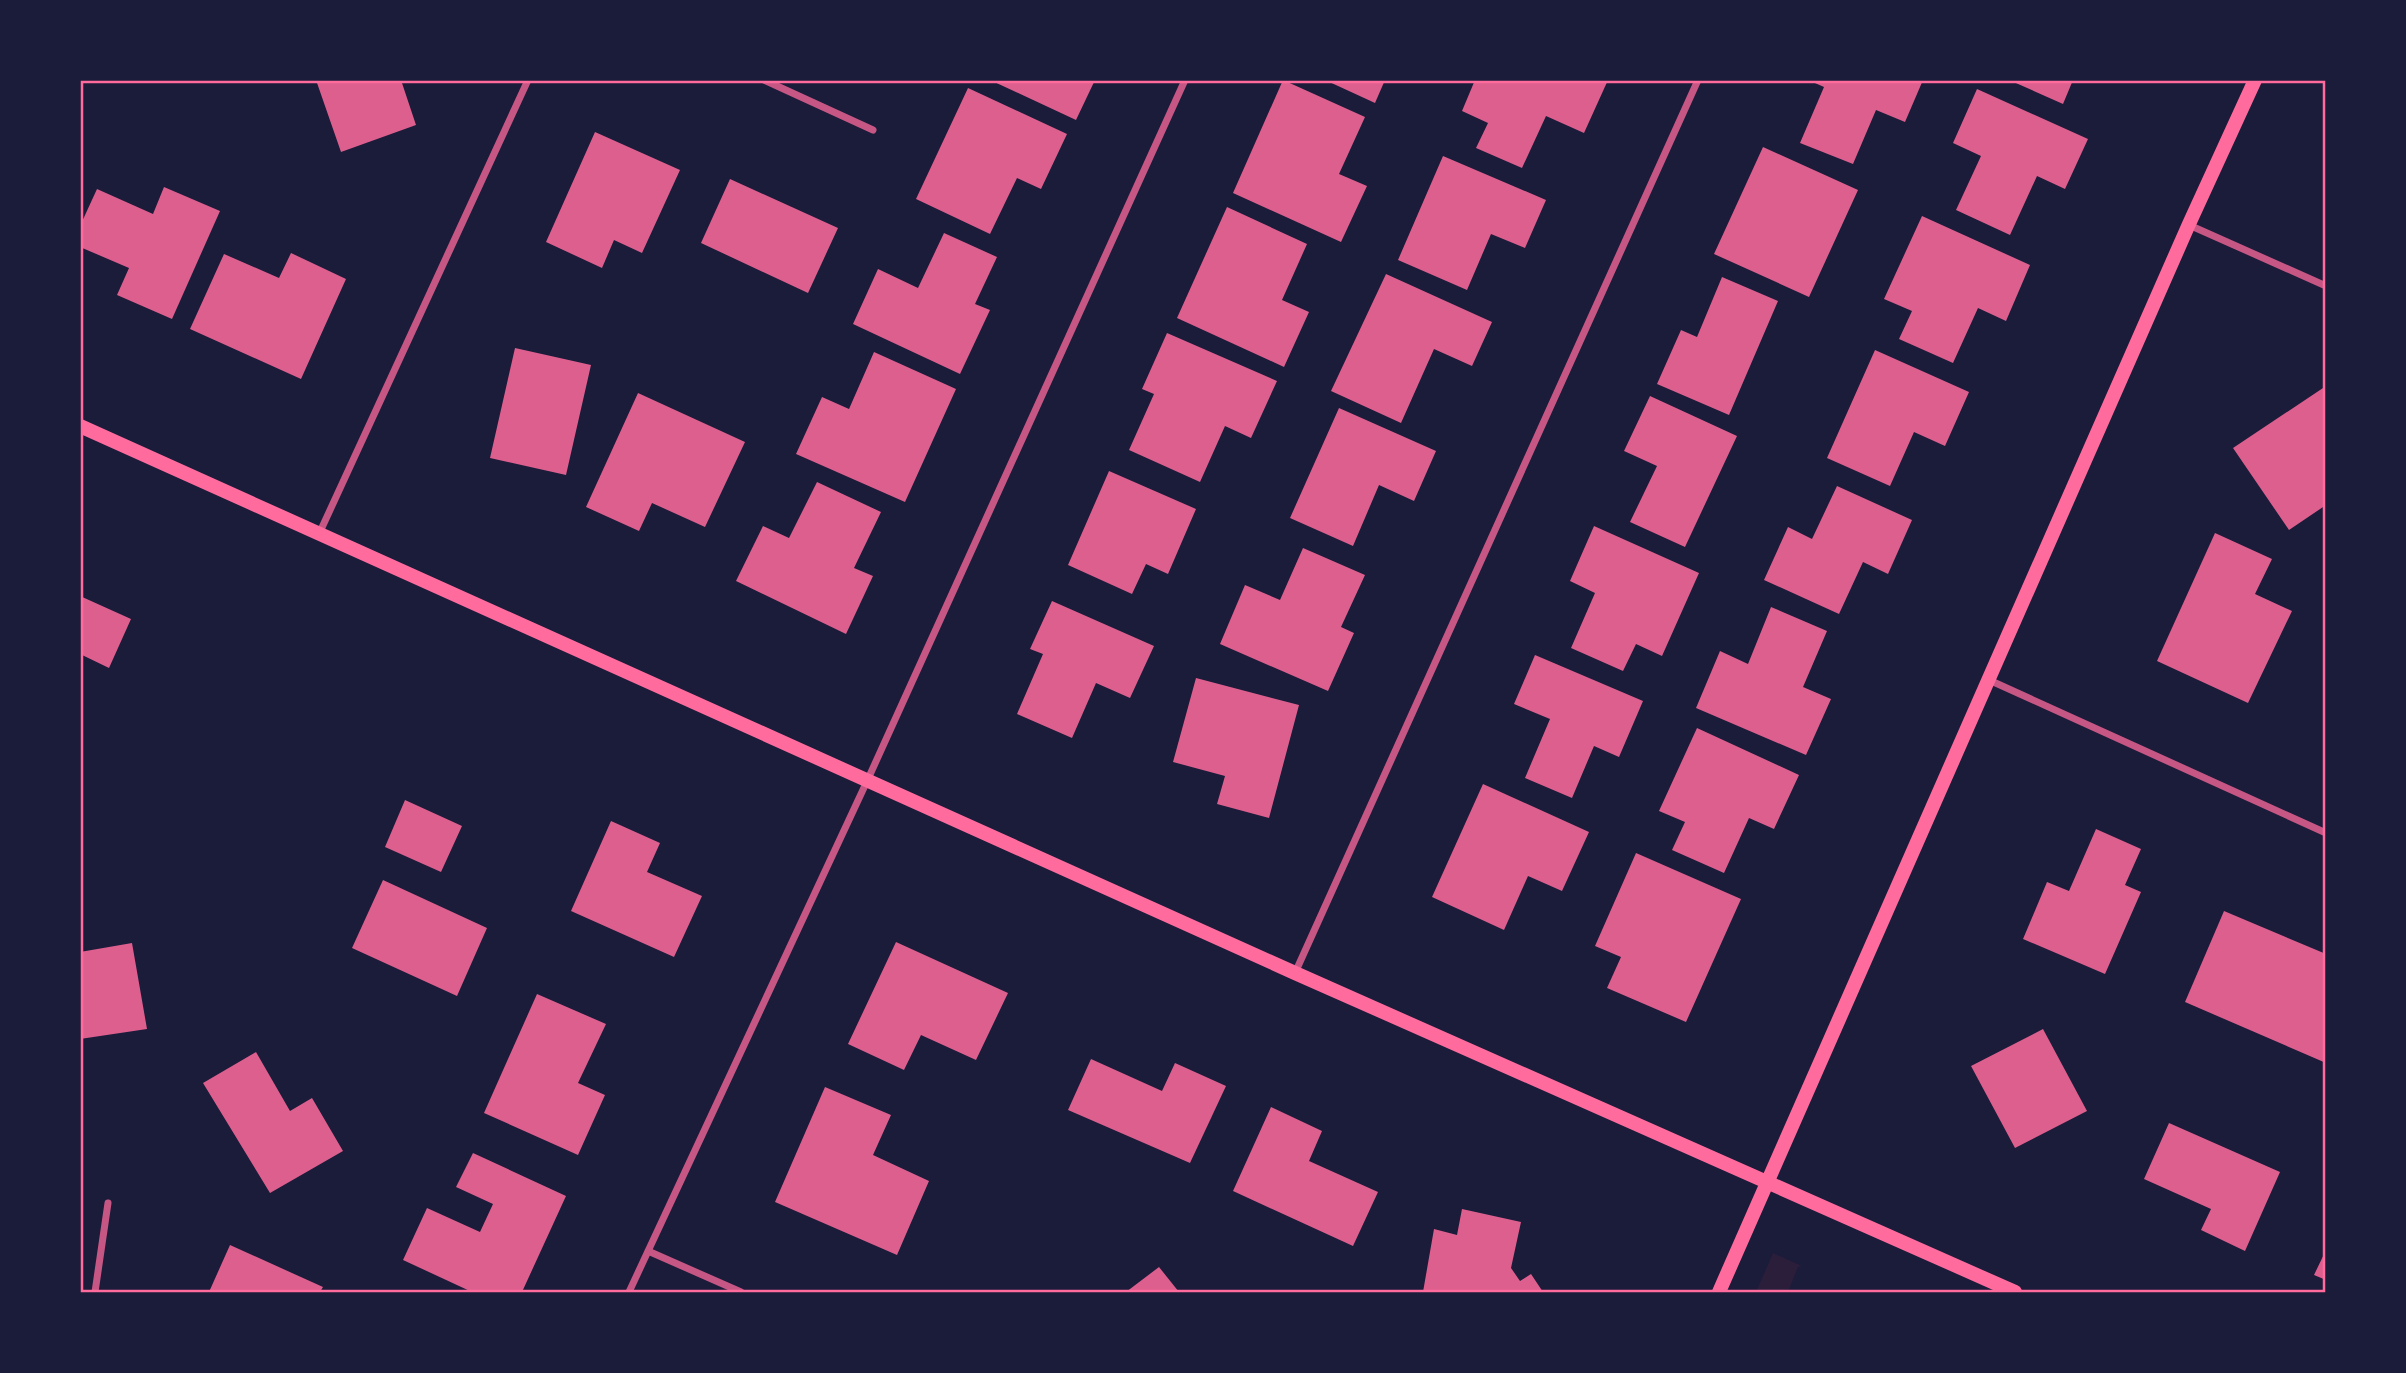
<svg xmlns="http://www.w3.org/2000/svg" width="2406" height="1373" font-family="Literata,serif">
<style>
.green{fill:#2a1e3b}
.building{fill:#dd5f8e}
.lines{fill:none;stroke-linecap:round;stroke-linejoin:round}
.minor{stroke:#c65784;stroke-width:7}
.secondary{stroke:#ff6b9d;stroke-width:14}
.neatline{fill:none;stroke:#ff6b9d;stroke-width:2.5}
</style>
<rect width="100%" height="100%" fill="#1b1b3a"/>
<path class="green" d="M1773,1253L1802,1266L1798,1267L1788,1292H1756Z"/>
<path class="building" d="M316,80H401L416,125L341,152Z
M990,80H1095L1076,120Z
M1283,80L1365,117L1339,174L1367,186L1341,242L1233,193Z
M1325,80H1385L1375,103Z
M1475,80H1608L1584,133L1546,116L1522,168L1476,148L1488,123L1462,111Z
M1808,80H1923L1905,122L1876,110L1853,164L1800,143L1824,87Z
M2009,80H2073L2063,104Z
M968,88L1067,134L1041,189L1017,178L990,234L916,199Z
M1977,89L2088,139L2065,189L2037,176L2010,235L1956,210L1981,156L1953,143Z
M595,132L680,170L642,253L614,240L602,268L546,242Z
M1763,147L1858,190L1809,297L1714,254Z
M1443,156L1546,200L1525,248L1491,234L1467,290L1398,260Z
M730,179L838,228L808,293L701,243Z
M164,187L220,211L172,319L117,295L129,268L80,247V226L97,189L153,214Z
M1227,207L1307,244L1282,300L1309,312L1284,367L1177,318Z
M1922,216L2030,265L2006,321L1978,308L1953,363L1899,339L1912,311L1884,299Z
M944,233L997,257L975,304L990,310L960,374L853,324L878,269L918,288Z
M291,253L346,279L301,379L190,329L224,254L279,278Z
M1386,274L1492,322L1472,366L1434,349L1401,423L1331,391Z
M1722,277L1778,301L1729,415L1657,384L1681,330L1697,337Z
M1167,333L1277,381L1251,438L1225,426L1200,482L1129,450L1154,394L1142,389Z
M515,348L591,365L566,475L490,458Z
M1875,350L1969,392L1945,446L1914,432L1890,486L1827,458Z
M874,352L956,389L905,502L796,454L822,397L849,409Z
M2326,386V505L2289,530L2233,448Z
M638,393L745,442L705,527L652,503L639,531L586,507Z
M1650,396L1737,436L1685,547L1630,522L1657,466L1624,451Z
M1339,408L1436,451L1414,501L1379,485L1353,546L1290,518Z
M1109,471L1196,509L1168,574L1146,564L1132,594L1068,565Z
M817,482L881,512L854,568L873,576L846,634L736,581L763,526L789,538Z
M1837,486L1912,520L1888,574L1863,562L1839,614L1764,580L1788,527L1812,539Z
M1594,526L1699,573L1662,656L1636,644L1623,671L1571,648L1595,593L1570,581Z
M2215,533L2272,559L2255,594L2292,611L2248,703L2157,661Z
M1303,548L1365,575L1341,627L1354,633L1328,691L1220,644L1245,585L1280,600Z
M80,596L131,619L109,668L80,654Z
M1052,601L1154,646L1130,698L1096,683L1072,738L1017,714L1043,654L1030,649Z
M1771,607L1827,631L1803,687L1831,699L1806,755L1696,708L1720,651L1748,664Z
M1535,655L1643,701L1619,757L1594,746L1572,798L1525,778L1550,719L1514,704Z
M1196,678L1299,705L1269,818L1217,804L1225,776L1173,762Z
M1697,728L1799,775L1774,829L1749,818L1724,873L1672,850L1685,822L1659,811Z
M1483,784L1589,832L1562,891L1528,876L1504,930L1432,897Z
M405,800L462,826L441,872L385,847Z
M611,821L660,843L647,872L702,896L674,957L571,911Z
M2096,829L2141,849L2125,885L2141,892L2105,974L2023,939L2047,882L2069,891Z
M1636,853L1741,899L1686,1022L1607,988L1621,957L1595,946Z
M383,880L487,928L457,996L352,948Z
M2224,911L2326,954V1063L2185,1002Z
M896,942L1008,993L976,1060L921,1035L904,1070L848,1044Z
M132,943L147,1029L80,1039V952Z
M537,994L606,1024L578,1083L605,1095L578,1155L484,1113Z
M2043,1029L2087,1111L2015,1148L1971,1066Z
M256,1052L290,1111L312,1098L343,1151L270,1193L203,1083Z
M1091,1059L1162,1091L1175,1063L1226,1086L1190,1163L1068,1110Z
M825,1087L891,1115L873,1155L929,1181L897,1255L775,1202Z
M1271,1107L1322,1131L1309,1161L1378,1192L1353,1246L1233,1191Z
M2169,1123L2280,1172L2245,1251L2201,1230L2211,1209L2144,1179Z
M473,1153L566,1196L522,1292H472L403,1260L427,1208L480,1232L493,1204L456,1187Z
M1462,1209L1521,1222L1511,1268L1520,1281L1531,1274L1543,1292H1423L1434,1229L1457,1235Z
M230,1245L323,1287L320,1292H209Z
M2326,1250V1280L2314,1275Z
M1159,1267L1179,1292H1126Z"/>
<g class="lines">
<path class="minor" d="M764,80L873,130
M2189,225L2326,286
M319,534L528,80
M1989,680L2326,833
M1295,973L1698,80
M648,1251L741,1292
M95,1292L108,1203
M629,1292L868,779L1185,80"/>
<path class="secondary" d="M80,426L1295,973L2015,1292
M1719,1292L2189,224L2255,80"/>
</g>
<rect width="2406" height="1373" fill="none" stroke="#1b1b3a" stroke-width="164"/>
<rect x="82" y="82" width="2242" height="1209" class="neatline"/>
</svg>
